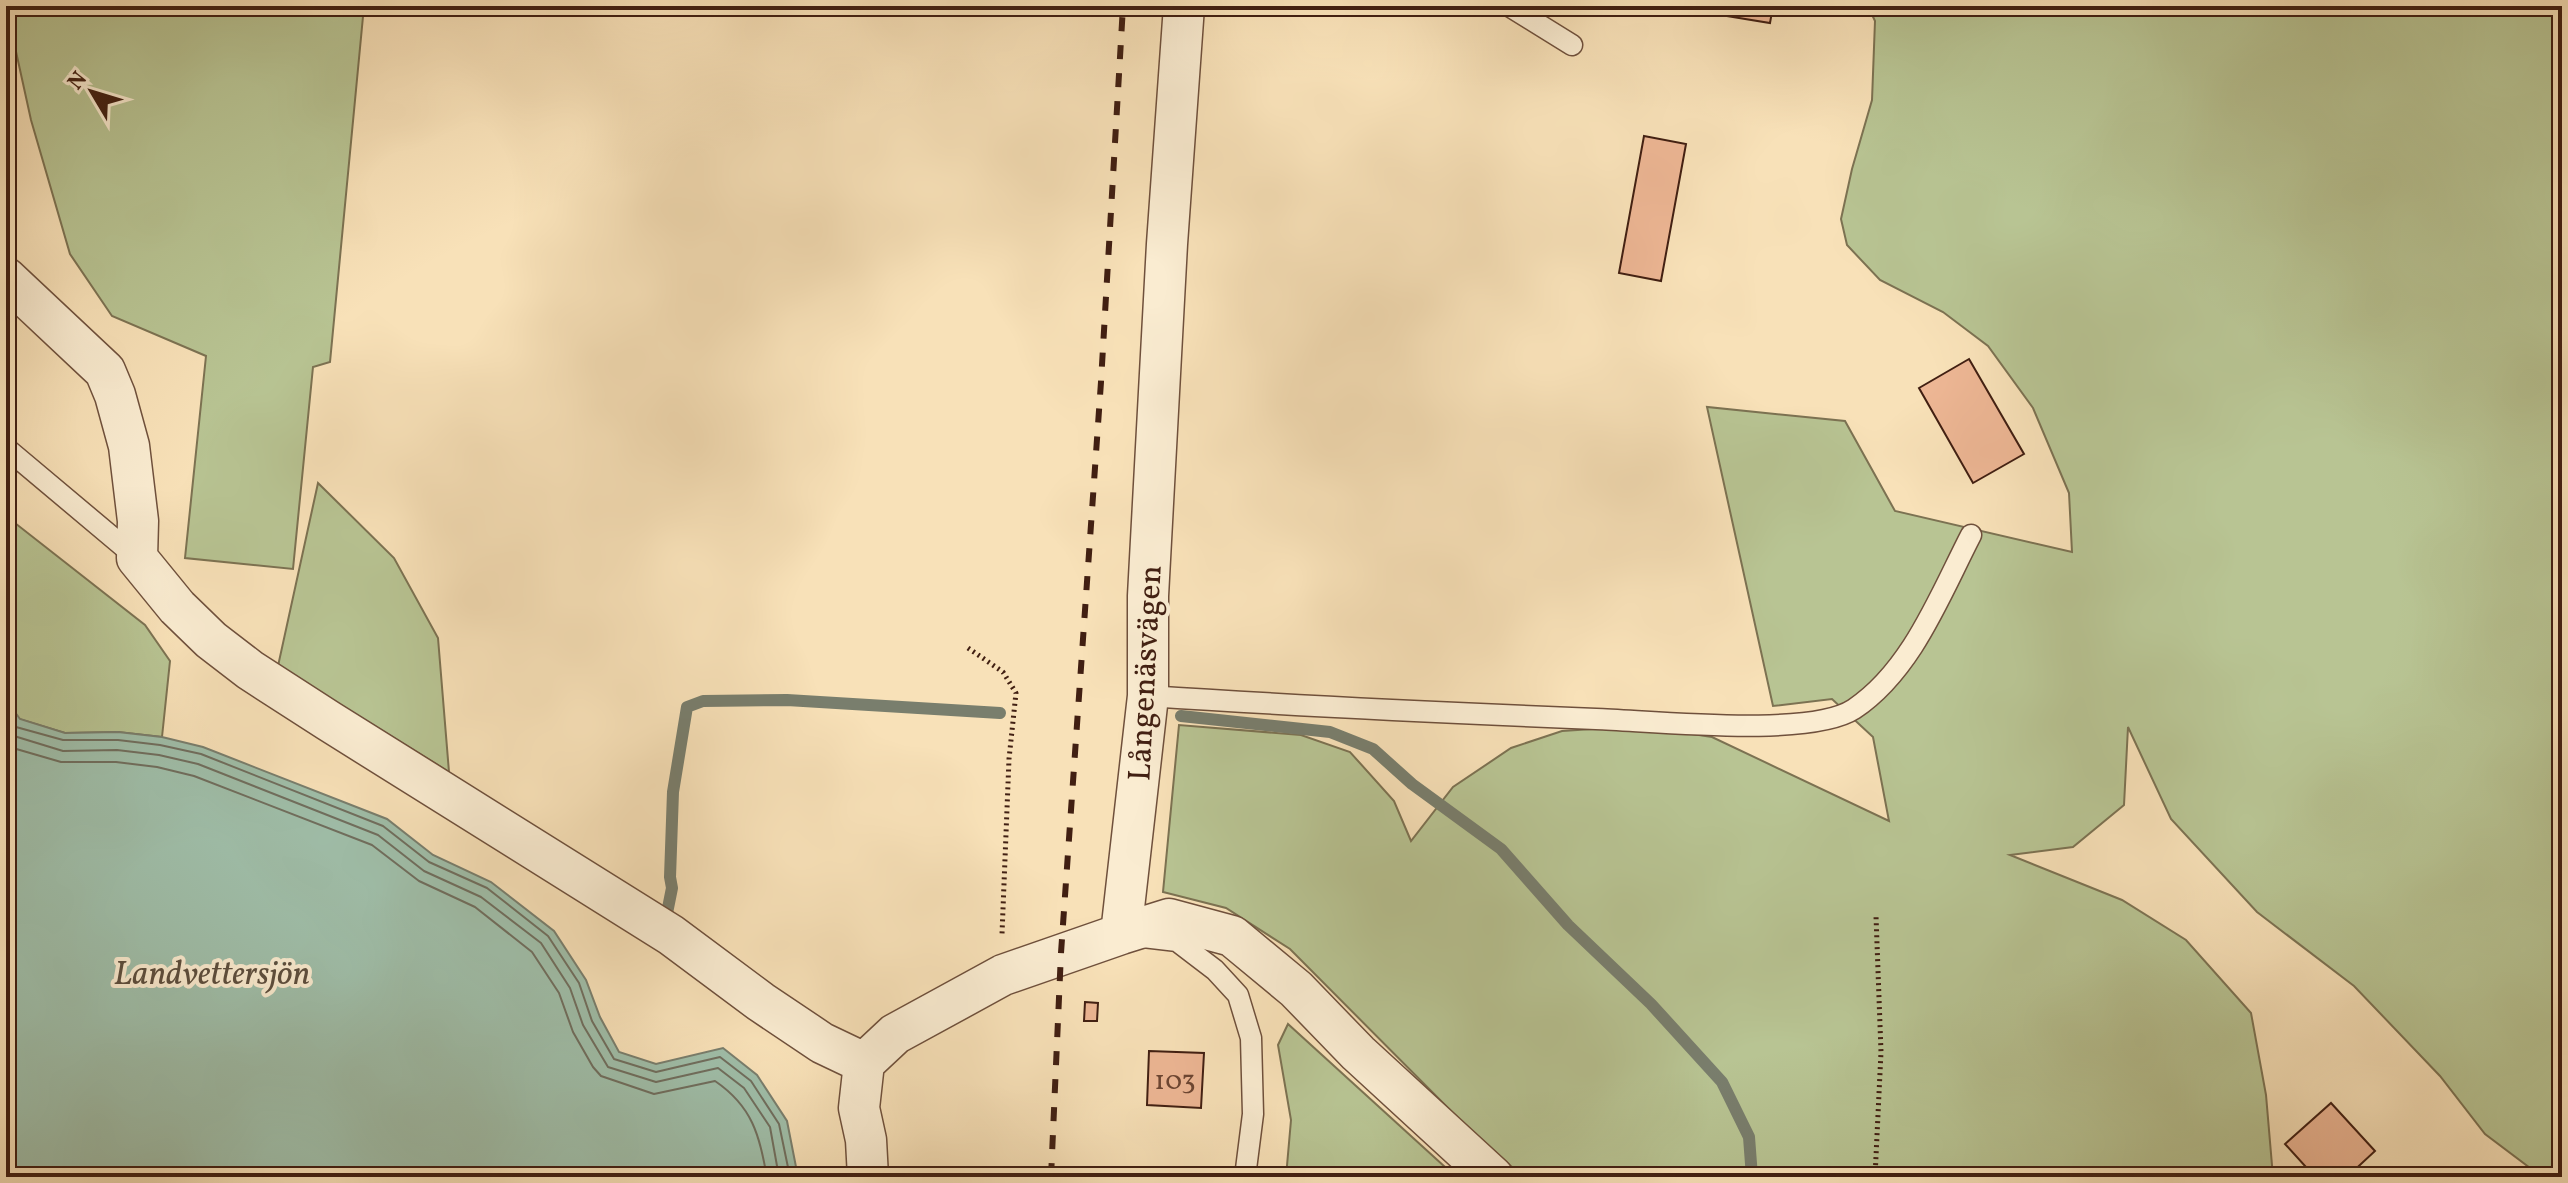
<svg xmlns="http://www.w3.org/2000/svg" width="2568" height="1183" font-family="Vollkorn,serif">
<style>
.green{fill:#b8c493;stroke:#7c7252;stroke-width:2}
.water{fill:#9fbea9;stroke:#797e6d;stroke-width:2}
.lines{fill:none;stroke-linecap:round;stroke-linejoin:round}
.shore{stroke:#706e5e;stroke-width:2}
.stream{stroke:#797e6d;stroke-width:12}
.building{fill:#edb694;stroke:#411f12;stroke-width:2}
.lane-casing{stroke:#6f503c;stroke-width:23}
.street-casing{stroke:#6f503c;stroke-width:43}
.path{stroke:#411f12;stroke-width:5;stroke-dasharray:2 4;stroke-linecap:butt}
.lane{stroke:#faecd1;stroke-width:20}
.street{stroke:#faecd1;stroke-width:40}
.rail{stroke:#411f12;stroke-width:6;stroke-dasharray:14 14;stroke-linecap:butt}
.labels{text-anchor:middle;stroke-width:8;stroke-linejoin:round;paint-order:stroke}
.number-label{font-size:28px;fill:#6c4532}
.street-label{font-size:32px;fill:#411f12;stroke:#faecd1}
.water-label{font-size:34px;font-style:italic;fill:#5d4f3f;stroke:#faecd1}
</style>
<rect width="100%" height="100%" fill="#f8e1b8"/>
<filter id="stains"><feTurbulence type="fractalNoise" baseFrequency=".0025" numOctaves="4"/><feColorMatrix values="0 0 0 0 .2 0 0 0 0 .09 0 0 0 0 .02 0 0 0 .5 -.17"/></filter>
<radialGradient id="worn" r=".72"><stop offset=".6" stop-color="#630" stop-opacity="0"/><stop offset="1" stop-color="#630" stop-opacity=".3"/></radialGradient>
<path class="green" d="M6,6H364L330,362L313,367L293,569L185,558L206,356L112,316L70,254L31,120Z
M1868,6H2562V1177H2542L2485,1134L2440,1076L2354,986L2257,912L2171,819L2128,727L2124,805L2073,847L2010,855L2122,900L2186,940L2251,1013L2266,1095L2273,1177H1523L1461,1121L1290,949L1226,908L1163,892L1179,725L1301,735L1350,752L1394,801L1411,841L1453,787L1511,748L1562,731L1639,726L1712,737L1889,821L1873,737L1832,699L1773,706L1707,407L1845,421L1895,511L2072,552L2069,493L2033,408L1988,346L1943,312L1880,280L1847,245L1841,219L1852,169L1872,100L1875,21Z
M318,483L394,558L438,638L449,772L278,666Z
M6,519L15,523L145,625L170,661L162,737L118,732L65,733L19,719L6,700Z
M1288,1024L1456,1177H1286L1291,1120L1278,1045Z"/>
<path class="water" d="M6,700L20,719L65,733L118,732L162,737L203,747L387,819L433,855L491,882L554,931L586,980L600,1017L619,1052L656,1064L723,1048L757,1075L787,1121L798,1177H6Z"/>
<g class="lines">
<path class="shore" d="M6,714L16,727L63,740H118L160,745L201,754L383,826L429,862L487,888L548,936L579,983L592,1021L614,1059L656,1072L720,1057L751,1081L779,1124L790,1177
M6,731L14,736L63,751L117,750L159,755L198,764L378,835L424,871L481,897L541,943L570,988L583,1025L608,1067L656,1082L718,1068L744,1088L770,1127L779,1177
M6,746L61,762H116L157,767L194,776L372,845L419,881L475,907L532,952L559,993L573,1032L593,1067L601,1076L654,1094L715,1081C753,1107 759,1135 767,1177"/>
<path class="stream" d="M1181,716L1330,732L1373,749L1412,784L1501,849L1568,925L1651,1004L1722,1082L1749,1137L1752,1177
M666,918L672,888L670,877L673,792L687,707L703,701L787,700L1000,713"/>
</g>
<path class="building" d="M1703,6H1773L1770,23L1702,12Z
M1644,136L1686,144L1661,281L1619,273Z
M1969,359L2024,454L1973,483L1919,388Z
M1085,1002L1098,1003L1097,1021H1084Z
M1149,1051L1204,1053L1201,1108L1147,1105Z
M2331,1103L2375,1151L2347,1177H2315L2285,1144Z"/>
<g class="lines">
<g class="lane-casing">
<path id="lane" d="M1509,6L1572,45
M6,448L137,558
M1148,696C1298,706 1447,713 1596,719C1654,721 1810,738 1854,709C1912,670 1940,595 1971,535
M1143,937L1177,941L1215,970L1238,995L1251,1038L1253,1114L1245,1177"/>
</g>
<g class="street-casing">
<path id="street" d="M6,278L105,371L115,395L129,446L138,521L137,558L177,607L211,640L250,670L329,721L671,935L761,1002L822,1043L864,1063
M1121,934L1169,919L1232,936L1296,989L1358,1053L1493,1177
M868,1177L866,1140L859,1108L864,1063L895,1034L1003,975L1121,934L1148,696V596L1167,244L1184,6"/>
</g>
<path class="path" d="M968,648L1003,672L1016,693L1009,759L1002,934
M1875,1177L1881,1052L1876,916"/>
<use href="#lane" class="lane"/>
<use href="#street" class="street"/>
<path class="rail" d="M1051,1177L1061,953L1101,382L1123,6"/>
</g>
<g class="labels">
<g class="number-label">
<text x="1175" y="1089">103</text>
</g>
<g class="street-label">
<text transform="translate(1144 673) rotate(-87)" y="11">Långenäsvägen</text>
</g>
<g class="water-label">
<text x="212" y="984">Landvettersjön</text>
</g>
</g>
<rect width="2568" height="1183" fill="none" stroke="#f8e1b8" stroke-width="32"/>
<rect x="8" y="8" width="2552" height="1167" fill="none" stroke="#411f12" stroke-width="4"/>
<rect x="16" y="16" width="2536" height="1151" fill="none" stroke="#411f12" stroke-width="2"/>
<g transform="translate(92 92) rotate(308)" stroke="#faecd1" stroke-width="6" paint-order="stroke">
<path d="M0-6L14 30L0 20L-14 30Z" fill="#411f12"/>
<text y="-12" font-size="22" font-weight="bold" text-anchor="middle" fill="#411f12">N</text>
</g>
<rect width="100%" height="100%" filter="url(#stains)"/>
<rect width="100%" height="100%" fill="url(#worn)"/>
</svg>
